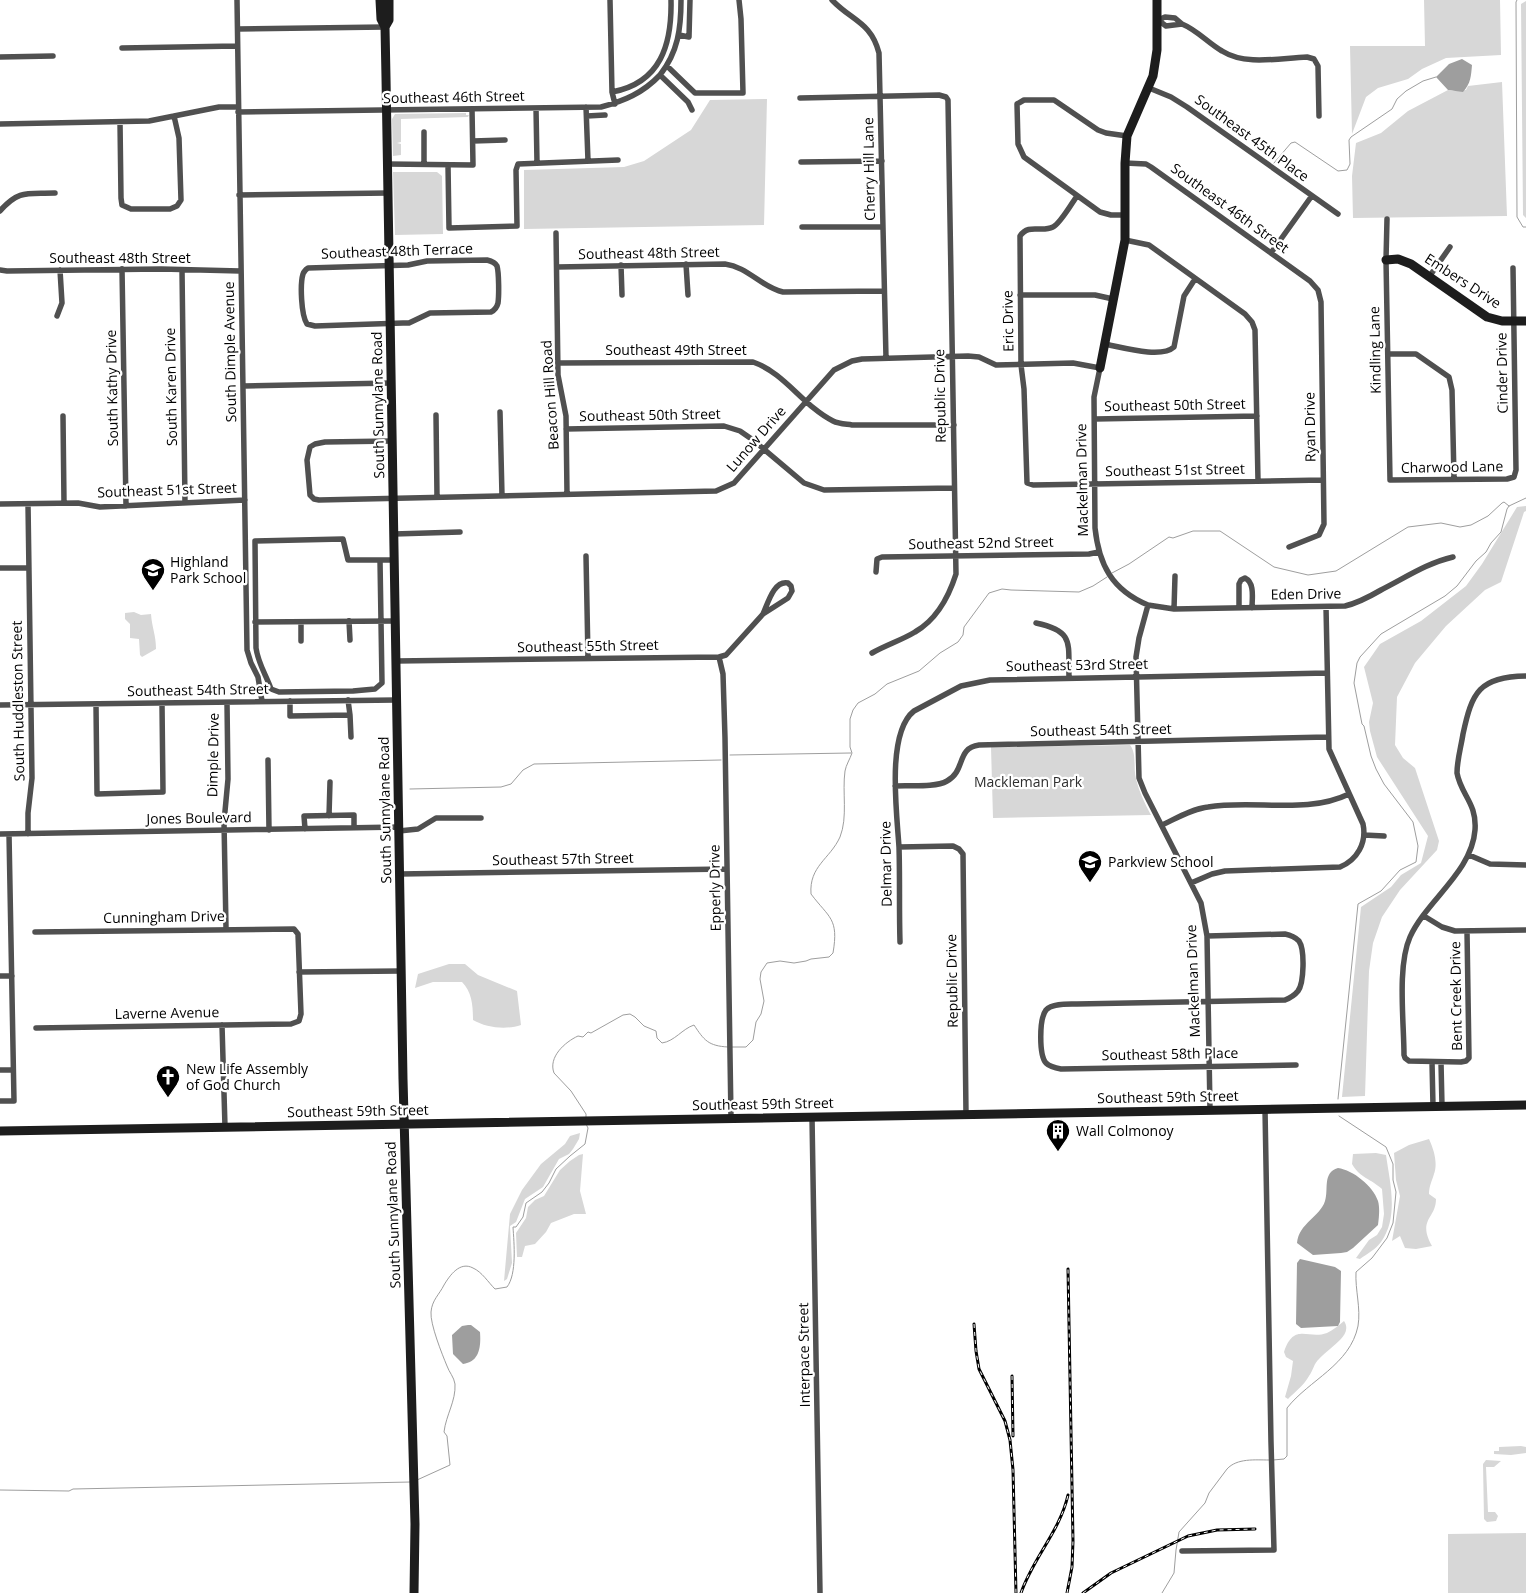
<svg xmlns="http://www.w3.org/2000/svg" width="1526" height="1593" font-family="'Open Sans',sans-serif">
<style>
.green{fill:#d7d7d7}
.water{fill:#9e9e9e}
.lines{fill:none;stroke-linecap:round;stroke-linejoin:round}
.stream{stroke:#9e9e9e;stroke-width:1}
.street{stroke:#505050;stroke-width:5.5}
.secondary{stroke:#1d1d1d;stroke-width:9}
.rail-casing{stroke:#000;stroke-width:3}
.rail{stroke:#fff;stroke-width:1;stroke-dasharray:4;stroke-linecap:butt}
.labels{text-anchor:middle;stroke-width:4.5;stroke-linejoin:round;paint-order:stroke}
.street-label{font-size:14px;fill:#000;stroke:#fff}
.poi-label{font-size:14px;fill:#000;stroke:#fff;text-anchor:start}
.park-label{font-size:14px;fill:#2e2e2e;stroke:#fff}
</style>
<rect width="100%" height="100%" fill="#fff"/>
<path class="green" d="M1424,0H1500L1501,55L1446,58L1422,69L1408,79L1378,88L1366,97L1352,134L1350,46H1425Z
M1526,1V218L1523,215L1521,4Z
M1502,82L1507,216L1353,218L1352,176L1356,143L1381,133L1408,111L1448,90L1452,91L1466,90L1468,86Z
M767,99L764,225L524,229V170L624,167L644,161L691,130L710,100Z
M466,113V115H469L468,117L401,119V142L397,143L401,144V155L393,156L392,119L395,114Z
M393,172H437L442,176L443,234L395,235Z
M1526,506V511L1524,512L1501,582L1485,590L1446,626L1415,663L1397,697L1395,745L1403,758L1415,768L1439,841L1437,850L1400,890L1382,917L1373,943L1369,971L1365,1096L1342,1097L1361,907L1391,887L1401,875L1421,863L1428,836L1377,757L1370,731L1369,722L1373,703L1364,667L1380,644L1421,621L1466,586L1482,564L1517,507Z
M134,612L141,615L151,614C152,628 156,635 156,649L142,657L140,655L139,639L130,638V624L125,619V613Z
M1130,745C1137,754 1133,767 1136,779C1139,791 1145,804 1151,815L993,818L991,747Z
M449,964H465L478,975L517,991L521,1025C506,1030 487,1028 473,1020C473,1006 472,992 462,982H433L415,988L418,974Z
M580,1133L579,1139L573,1149L569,1154L559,1159L543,1187L525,1199L516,1222L510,1226L512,1263L507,1279L504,1281L510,1214L522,1190L541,1164L565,1144L570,1136Z
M1429,1139C1434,1150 1438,1163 1434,1174C1432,1181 1429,1186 1429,1194L1436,1199C1436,1219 1417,1219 1432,1246L1416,1249L1405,1248L1400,1236L1392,1241L1400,1196L1396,1180L1394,1153L1409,1145Z
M1376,1153L1386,1155C1390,1183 1399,1217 1381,1242C1376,1249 1367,1254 1360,1259L1356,1258L1369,1240L1377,1235L1382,1227L1384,1214L1382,1189C1370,1178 1361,1179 1352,1164L1353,1154Z
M583,1154L580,1191L586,1214H574L551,1223L546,1232L535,1244L525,1246L522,1257H517L516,1233L526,1218L528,1207L535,1200L544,1196L560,1170L570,1161L579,1155Z
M1344,1321C1352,1333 1337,1342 1330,1349C1326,1352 1322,1356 1319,1359C1314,1363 1313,1371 1309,1376C1304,1385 1295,1392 1288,1399L1285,1397L1291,1376L1293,1361L1286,1357L1284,1352C1294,1322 1308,1340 1327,1333C1333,1330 1339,1325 1344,1321Z
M1521,1446L1526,1447V1453L1511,1455L1494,1454V1451H1499V1447Z
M1486,1460L1501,1461L1494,1467H1486L1488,1512H1495L1498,1516L1496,1521L1487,1522L1484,1519L1483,1464Z
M1526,1533V1593H1448V1534Z"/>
<path class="water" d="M1462,59L1472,65C1471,76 1471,83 1463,92L1448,90L1436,77L1449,64Z
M1338,1168C1353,1170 1373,1186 1378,1201C1380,1208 1379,1217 1378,1225L1353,1248L1347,1252L1341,1253L1313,1255L1297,1243C1299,1223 1320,1217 1325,1201C1329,1189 1322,1173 1338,1168Z
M1300,1259L1335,1267L1341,1271L1340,1322L1338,1326L1301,1328L1296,1324L1297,1263Z
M468,1325H471L480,1332C481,1346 480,1362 463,1364L453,1354L452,1335L462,1326Z"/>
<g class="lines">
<path class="stream" d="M1517,0L1516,2L1517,217L1523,227H1526
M1274,163L1291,143L1295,142L1338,171L1347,170L1350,164L1349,140L1351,137L1392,109L1397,99L1406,91L1423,81L1436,77
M1112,573L1129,564L1169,537L1173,538L1193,531H1220L1274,567L1308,575L1336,571L1408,527L1441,523L1460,527L1471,525L1488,516L1502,503L1504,502L1509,506
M730,755L851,753
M410,789L501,787L511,784L523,770L534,764L721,760
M732,1047H746L753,1040L756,1022L761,1014L764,1001L760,979L761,972L767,963L780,961L794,963L806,961L811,959L829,957L833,953C839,918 829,918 811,894C809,866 830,859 840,837C848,817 842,792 845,771C846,765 850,759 852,753L850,747V719L853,710L858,703L875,694L887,684L919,671L940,653L958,642L963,635L964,627L989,593L1002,589L1011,590L1079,592L1093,586L1107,577
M1338,1099L1358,904L1381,891L1400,870L1416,862L1418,846L1413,822L1384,784L1376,769L1371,756L1364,726L1362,724L1354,683L1357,663L1360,657L1381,634L1445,596L1457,586L1476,561L1486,552L1491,543L1501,532L1507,509L1509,506L1526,498
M586,1117V1114L571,1091L554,1073C548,1057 565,1042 578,1036L583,1037L588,1032L591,1033L623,1015L630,1014L635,1017L644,1026L656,1031L657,1038L662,1043C675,1041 682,1029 694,1025C704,1040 708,1046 728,1047
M1273,1460L1284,1459L1287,1456V1408C1309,1380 1350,1365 1358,1326C1361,1308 1355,1290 1356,1272L1372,1258L1387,1238L1393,1223L1396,1192L1393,1180V1164L1386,1147L1339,1116
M417,1480L450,1465L447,1436L444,1432C446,1415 456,1401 455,1384C454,1377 449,1372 447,1366C442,1354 430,1324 431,1312C432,1300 439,1295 444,1285C450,1275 460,1261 473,1268C482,1272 488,1282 495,1289L507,1287C517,1274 514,1243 513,1227H516L523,1217L526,1203L542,1192L549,1183L556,1169L570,1156L585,1144L588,1128L586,1124
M0,1490L69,1491L73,1489L411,1482
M1162,1593L1174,1573L1176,1550L1179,1532L1205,1503L1209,1493L1227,1469C1237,1458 1255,1460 1269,1460"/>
<path class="street" d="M237,0L247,650L251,663L258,677L262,701
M610,0L612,92
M681,0C681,29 678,52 660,75L688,102L692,110
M832,0C852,21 871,22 879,53L886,358
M1165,17L1175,18L1182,24L1166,26L1158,20Z
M1182,24C1197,30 1208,43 1222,51C1246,66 1279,58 1307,57L1314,59L1318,66L1319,116
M238,29L385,27
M679,35L689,37L690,0
M122,48L237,46
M0,57L53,56
M667,66L695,93H743L741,19L739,0
M1149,88L1171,97L1187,107L1338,214
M800,98L939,95L946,97L948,100L956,574C949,596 936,620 915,632C902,640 886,645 872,653
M615,104L612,92C661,83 672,44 671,0
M586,107L588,161
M536,108L537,163
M238,112L601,107C624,101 643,93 660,75
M587,116L605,115
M120,122L121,198L122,205L131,209H170L177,206L181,200L179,138L174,116
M0,124L149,121L219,107H238
M424,132V164
M473,141L505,140
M801,162L882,161
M1125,163L1146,164L1151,167L1310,281L1318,290L1321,302L1324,524L1319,535L1289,547
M387,164L473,165L472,109
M448,165L449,228L517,226L516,170L518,164L618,160
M239,195L388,193
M1077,196C1072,203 1060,224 1053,227C1041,233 1029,223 1020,236L1021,365L1024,389L1027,483L1033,485L1323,480
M0,211C19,189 28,194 55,193
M1124,215H1111L1100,212L1024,157L1018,144L1017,104L1024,100H1054L1098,130L1106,133L1127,136
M1387,219L1386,260L1390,480L1507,479L1514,477L1516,470L1513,268
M802,227H883
M556,233L558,375L566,416L567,494
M1125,240L1149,245L1245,314L1252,322L1255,330L1258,481
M1271,253L1311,197
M487,260C491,261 495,262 497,266C499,273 499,296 498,303C497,307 495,310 491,312L430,313L409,323H403L315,326L307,324C301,315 300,284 303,274C304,271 305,270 308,268L408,265L427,261Z
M686,264L688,295
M621,265L622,295
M557,267L725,264C748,267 761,287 783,292L884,291
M122,269L126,506
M0,270L7,271L161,269L240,271
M182,270L185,503
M1429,277L1450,247
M1020,295H1095L1113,299
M57,316L62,303L60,270
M1104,344C1121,347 1161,359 1174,347L1184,296L1195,279
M1388,354H1416L1449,377L1452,390L1454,478
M558,363L753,362C785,373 803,406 833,421C839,424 846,424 852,425H954
M244,386L391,383
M500,412L502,496
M436,415L437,497
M63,416L64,503
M1095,419L1257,416
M566,429L724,426L740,431L753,440L804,483L824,490L954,488
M392,441L325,442L315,444L310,447L307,460L310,495L314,499L319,500L716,491L734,483L834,370L852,361L862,359L968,356L979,357L996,365L1073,363L1100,368L1094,397L1095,528C1099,565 1112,590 1148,605L1139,638L1136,657L1139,778L1145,793L1201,903L1207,936L1210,1110
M0,504L78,503L100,507L245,500
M28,504L32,778L28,813V834
M394,534L460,532
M586,556L588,658
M380,560L382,683L375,689L353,691L279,692L271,689C266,675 258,663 256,648L255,541L343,539L348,560H394
M0,568H29
M876,572L877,559L882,557L1089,554L1099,552
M1148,605L1174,609L1345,606C1358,603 1369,597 1381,590C1405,578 1427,563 1453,557
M1239,608V584L1241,580L1245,578C1255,583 1252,598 1252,608
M1174,609L1175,576
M349,621L350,640
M255,622L395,621
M301,622V641
M1036,623C1075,631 1068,644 1069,677
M719,657L723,674L725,738L731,1118
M396,661L719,657L726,655L763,614L788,598L792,591L791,586L788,583C774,580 768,603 763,614
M348,700L350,715
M290,701V716L350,715L351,737
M0,705L396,700
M96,705L97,794L163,792L162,704
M268,760L269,830
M895,786C909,785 935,788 947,781C966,771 956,748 979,745L1328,737
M329,816L330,782
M1162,825C1177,818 1192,809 1208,807C1254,799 1306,815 1349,794
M305,829L304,816L354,815V828
M399,831L418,829L436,818H481
M0,834L399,827
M1364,835L1384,836
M899,847L953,846L959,849L963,854L966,1114
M1469,855L1490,864L1526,865
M400,874L727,869
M1191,883L1212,874L1225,871L1340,867C1357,860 1367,843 1363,824L1329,749L1326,607
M1424,916L1442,927L1455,931L1526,930
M226,928L224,822L228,779L227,703
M1467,931L1469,1058L1466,1061L1461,1062L1409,1061L1405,1058L1404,1055C1404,1022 1397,966 1410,937C1426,901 1472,872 1475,830C1477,803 1461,795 1457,773C1457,760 1461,747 1463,734C1472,692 1479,677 1526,676
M35,932L294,929L298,934L301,1014L299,1021L291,1024L36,1028
M1207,936L1285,934C1290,935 1295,937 1299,941C1305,950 1304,983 1298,991C1294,996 1290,998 1285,1000L1077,1004C1068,1004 1052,1003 1046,1010C1039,1019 1039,1055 1046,1063C1050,1067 1055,1068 1061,1069L1296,1065
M900,942C899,910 900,879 899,847C897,814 886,733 914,711L961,686L990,680L1327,673
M299,972L401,971
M0,976H12
M222,1025L225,1127
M1432,1062L1433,1106
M1441,1062L1442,1106
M0,1070H13
M0,1101H14L9,834
M812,1117L820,1593
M1182,1551L1274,1550L1271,1442L1265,1109"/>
<path class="secondary" d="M380,0L381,19L385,27
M389,0V20L385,27L386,78L403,1079L415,1524L414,1593
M1386,260L1398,259L1411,264L1487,317L1502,321H1526
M1100,368L1125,240V163L1127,136L1153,76L1157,50V0
M0,1131L1526,1105"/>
<g class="rail-casing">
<path id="rail" d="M974,1324L976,1351L979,1369L1005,1421L1010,1440L1013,1470L1016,1593
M1012,1376L1013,1436
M1021,1593C1033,1558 1060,1531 1068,1495
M1067,1593L1072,1567L1073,1541L1068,1269
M1083,1593L1111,1573L1188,1536L1217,1530L1255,1529"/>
</g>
<use href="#rail" class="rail"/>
</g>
<defs>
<g id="school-pin" transform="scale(1.25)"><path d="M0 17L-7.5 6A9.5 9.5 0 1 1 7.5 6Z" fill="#000" stroke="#fff"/><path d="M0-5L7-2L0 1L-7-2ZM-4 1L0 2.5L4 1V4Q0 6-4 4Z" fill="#fff"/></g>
<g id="church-pin" transform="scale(1.25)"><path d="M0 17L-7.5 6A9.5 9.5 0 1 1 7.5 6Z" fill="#000" stroke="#fff"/><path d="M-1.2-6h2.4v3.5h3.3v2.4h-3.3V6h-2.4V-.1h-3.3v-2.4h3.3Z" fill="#fff"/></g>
<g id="building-pin" transform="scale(1.25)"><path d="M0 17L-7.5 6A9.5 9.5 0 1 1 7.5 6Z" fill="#000" stroke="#fff"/><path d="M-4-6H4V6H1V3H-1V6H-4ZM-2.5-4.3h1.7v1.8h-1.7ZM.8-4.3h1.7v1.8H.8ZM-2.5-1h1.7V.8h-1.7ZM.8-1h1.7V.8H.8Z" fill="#fff"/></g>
</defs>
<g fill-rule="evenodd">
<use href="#school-pin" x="153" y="570"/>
<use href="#school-pin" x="1090" y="862"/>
<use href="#church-pin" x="168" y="1077"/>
<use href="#building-pin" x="1058" y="1131"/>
</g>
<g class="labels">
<g class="street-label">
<text transform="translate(454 97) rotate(-1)" y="5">Southeast 46th Street</text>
<text transform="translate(1252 138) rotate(36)" y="5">Southeast 45th Place</text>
<text transform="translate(869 169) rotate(-91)" y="5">Cherry Hill Lane</text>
<text transform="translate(1230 208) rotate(36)" y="5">Southeast 46th Street</text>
<text transform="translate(397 251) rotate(-2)" y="5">Southeast 48th Terrace</text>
<text transform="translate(649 253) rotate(-1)" y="5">Southeast 48th Street</text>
<text x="120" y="263">Southeast 48th Street</text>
<text transform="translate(1463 281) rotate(33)" y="5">Embers Drive</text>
<text transform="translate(1008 321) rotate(-91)" y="5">Eric Drive</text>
<text x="676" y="355">Southeast 49th Street</text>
<text transform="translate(1375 350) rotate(-91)" y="5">Kindling Lane</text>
<text transform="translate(230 352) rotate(-91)" y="5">South Dimple Avenue</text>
<text transform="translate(1502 373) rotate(-91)" y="5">Cinder Drive</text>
<text transform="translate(171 387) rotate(-91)" y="5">South Karen Drive</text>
<text transform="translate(112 388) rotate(-91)" y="5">South Kathy Drive</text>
<text transform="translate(550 395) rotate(-94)" y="5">Beacon Hill Road</text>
<text transform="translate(940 396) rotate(-91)" y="5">Republic Drive</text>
<text transform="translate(378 405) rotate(-91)" y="5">South Sunnylane Road</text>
<text transform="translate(1175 405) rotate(-1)" y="5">Southeast 50th Street</text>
<text transform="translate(650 415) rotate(-1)" y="5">Southeast 50th Street</text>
<text transform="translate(1310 427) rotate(-91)" y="5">Ryan Drive</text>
<text transform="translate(756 439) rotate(-49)" y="5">Lunow Drive</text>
<text transform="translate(1452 467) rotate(-1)" y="5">Charwood Lane</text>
<text transform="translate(1175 470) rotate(-1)" y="5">Southeast 51st Street</text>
<text transform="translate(1082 480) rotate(-91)" y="5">Mackelman Drive</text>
<text transform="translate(167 490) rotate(-2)" y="5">Southeast 51st Street</text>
<text transform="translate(981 543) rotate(-1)" y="5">Southeast 52nd Street</text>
<text transform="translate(1306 594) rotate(-1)" y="5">Eden Drive</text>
<text transform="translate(588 646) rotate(-1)" y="5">Southeast 55th Street</text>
<text transform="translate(1077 665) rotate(-1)" y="5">Southeast 53rd Street</text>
<text transform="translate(198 690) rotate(-1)" y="5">Southeast 54th Street</text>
<text transform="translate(18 701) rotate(-91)" y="5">South Huddleston Street</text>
<text transform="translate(1101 730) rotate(-1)" y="5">Southeast 54th Street</text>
<text transform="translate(213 755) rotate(-89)" y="5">Dimple Drive</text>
<text transform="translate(385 810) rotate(-91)" y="5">South Sunnylane Road</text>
<text transform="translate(199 818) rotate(-1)" y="5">Jones Boulevard</text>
<text transform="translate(563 859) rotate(-1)" y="5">Southeast 57th Street</text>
<text transform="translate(886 864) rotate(-91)" y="5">Delmar Drive</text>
<text transform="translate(715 888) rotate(-91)" y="5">Epperly Drive</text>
<text transform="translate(164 917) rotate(-1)" y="5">Cunningham Drive</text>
<text transform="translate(952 981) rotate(-91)" y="5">Republic Drive</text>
<text transform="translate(1193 981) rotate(-92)" y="5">Mackelman Drive</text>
<text transform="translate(1456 996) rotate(-91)" y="5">Bent Creek Drive</text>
<text transform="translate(167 1013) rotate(-1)" y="5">Laverne Avenue</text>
<text transform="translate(1170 1054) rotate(-1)" y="5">Southeast 58th Place</text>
<text transform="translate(1168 1097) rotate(-1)" y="5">Southeast 59th Street</text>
<text transform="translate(763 1104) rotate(-1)" y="5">Southeast 59th Street</text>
<text transform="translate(358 1111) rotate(-1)" y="5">Southeast 59th Street</text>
<text transform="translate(393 1215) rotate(-92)" y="5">South Sunnylane Road</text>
<text transform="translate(804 1355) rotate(-91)" y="5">Interpace Street</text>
</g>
<g class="poi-label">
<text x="170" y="567">Highland<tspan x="170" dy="16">Park School</tspan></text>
<text x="1108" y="867">Parkview School</text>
<text x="186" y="1074">New Life Assembly<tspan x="186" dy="16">of God Church</tspan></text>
<text x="1076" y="1136">Wall Colmonoy</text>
</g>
<g class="park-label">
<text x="1028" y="787">Mackleman Park</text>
</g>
</g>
</svg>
